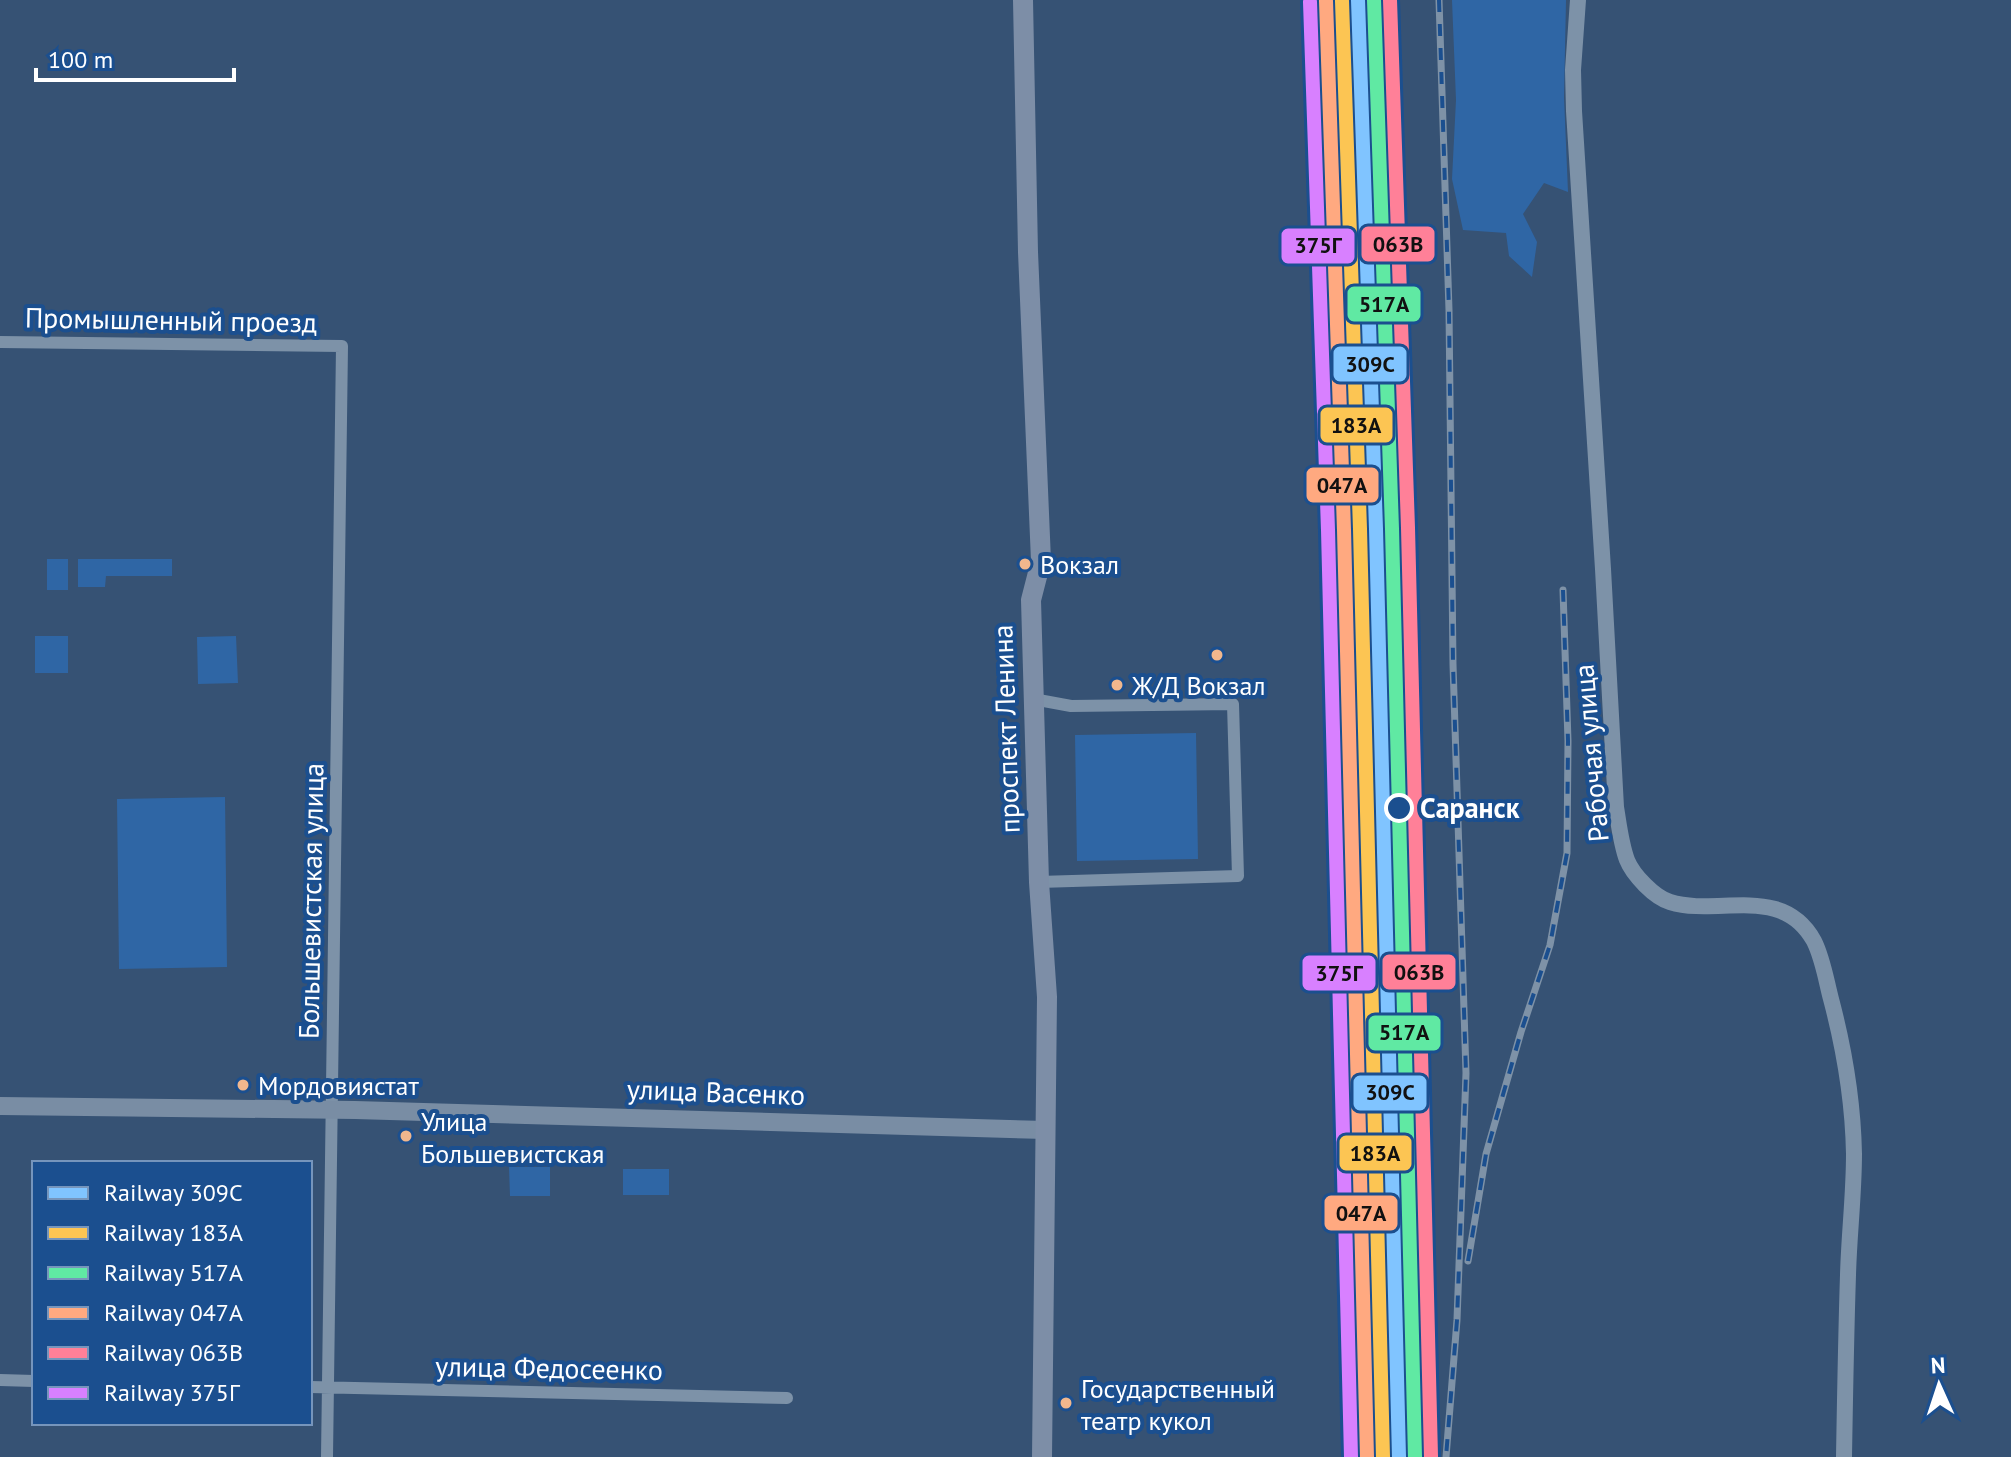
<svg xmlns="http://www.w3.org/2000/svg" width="2011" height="1457" font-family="'PT Sans',sans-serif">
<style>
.green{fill:#2f66a5}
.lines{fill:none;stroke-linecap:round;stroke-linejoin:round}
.minor{stroke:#7d92a8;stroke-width:12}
.tertiary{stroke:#7d92a8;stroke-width:16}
.secondary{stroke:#798da4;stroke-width:18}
.primary{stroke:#7d8ea7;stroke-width:20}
.rail-casing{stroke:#7e92a7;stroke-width:7}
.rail{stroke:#1b4f8f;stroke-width:4;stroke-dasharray:12;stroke-linecap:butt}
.rail-1-casing{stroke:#1b4f8f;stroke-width:20}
.rail-2-casing{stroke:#1b4f8f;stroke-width:20}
.rail-3-casing{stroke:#1b4f8f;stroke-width:20}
.rail-4-casing{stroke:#1b4f8f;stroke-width:20}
.rail-5-casing{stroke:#1b4f8f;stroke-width:20}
.rail-6-casing{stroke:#1b4f8f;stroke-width:20}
.rail-1{stroke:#80c4ff;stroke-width:14}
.rail-2{stroke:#fcc553;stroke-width:14}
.rail-3{stroke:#60e9a3;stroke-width:14}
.rail-4{stroke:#ffa980;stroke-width:14}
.rail-5{stroke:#ff8098;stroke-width:14}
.rail-6{stroke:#d880ff;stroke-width:14}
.bus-dot{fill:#f1b78d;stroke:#1b4f8f;stroke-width:3}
.stop-dot{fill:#1b4f8f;stroke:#fff;stroke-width:4}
.labels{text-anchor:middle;stroke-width:8;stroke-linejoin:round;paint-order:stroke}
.bus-label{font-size:26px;fill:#fff;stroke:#1b4f8f;text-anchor:start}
.street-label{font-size:28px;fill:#fff;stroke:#1b4f8f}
.stop-label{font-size:28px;font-weight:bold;fill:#fff;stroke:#1b4f8f;text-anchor:start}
.line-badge{stroke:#1b4f8f;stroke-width:3}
.pale-badge-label{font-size:22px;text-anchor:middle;font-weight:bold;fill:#111}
</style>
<rect width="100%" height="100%" fill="#365274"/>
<path class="green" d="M1452,0H1566L1564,97L1568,192L1544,183L1523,214L1537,242L1532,277L1509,256L1506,233L1463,230L1452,179L1456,100Z
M47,559H68V590H47Z
M78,559H172V576H106L105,587H78Z
M35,636H68V673H35Z
M236,636L238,683L198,684L197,637Z
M1196,733L1198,859L1077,861L1075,735Z
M225,797L227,967L119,969L117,799Z
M509,1167H550V1196H510Z
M623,1169H669V1195H623Z"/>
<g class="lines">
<path class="minor" d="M0,342L342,346L327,1457
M1033,699L1071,706L1233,704L1238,876L1039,882
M0,1380L34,1381
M310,1387L787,1398"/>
<path class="tertiary" d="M1578,0L1573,70L1574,111L1603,569L1616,807C1619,825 1621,844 1627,860C1631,870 1638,878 1645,885C1652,892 1660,899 1670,902C1718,917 1782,883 1814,941C1823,959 1826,980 1831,999C1845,1052 1853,1100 1854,1154C1854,1195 1849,1235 1848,1275C1846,1336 1845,1396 1844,1457"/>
<path class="secondary" d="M0,1106L355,1110L1046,1130"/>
<path class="primary" d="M1023,0L1028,252L1041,561L1031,600L1039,882L1047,997L1042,1457"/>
<g class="rail-casing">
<path id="rail" d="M1312,0L1317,160L1332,241
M1392,0V19
M1439,0L1449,310L1453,664L1466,1073L1457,1320L1446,1457
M1468,1261L1486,1154L1521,1032L1550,945L1567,853L1568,741L1563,590"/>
</g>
<use href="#rail" class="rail"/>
<g class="rail-1-casing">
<path id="rail-1" d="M1358,0L1376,529L1399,1457"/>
</g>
<g class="rail-2-casing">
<path id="rail-2" d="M1342,1L1360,529L1383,1457"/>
</g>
<g class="rail-3-casing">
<path id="rail-3" d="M1374,0L1392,529L1415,1457"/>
</g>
<g class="rail-4-casing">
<path id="rail-4" d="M1326,1L1344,530L1367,1457"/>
</g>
<g class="rail-5-casing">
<path id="rail-5" d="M1390,0L1408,528L1431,1456"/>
</g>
<g class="rail-6-casing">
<path id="rail-6" d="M1310,2L1328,530L1351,1457"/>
</g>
<use href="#rail-1" class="rail-1"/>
<use href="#rail-2" class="rail-2"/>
<use href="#rail-3" class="rail-3"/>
<use href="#rail-4" class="rail-4"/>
<use href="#rail-5" class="rail-5"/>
<use href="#rail-6" class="rail-6"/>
</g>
<g class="bus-dot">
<circle cx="1025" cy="564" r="7"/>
<circle cx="1217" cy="655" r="7"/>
<circle cx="1117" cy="685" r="7"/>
<circle cx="243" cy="1085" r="7"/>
<circle cx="406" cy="1136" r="7"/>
<circle cx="1066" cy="1403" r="7"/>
</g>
<circle class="stop-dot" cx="1399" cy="808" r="13"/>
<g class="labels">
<g class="bus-label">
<text x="1040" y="574">Вокзал</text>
<text x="1132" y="695">Ж/Д Вокзал</text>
<text x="258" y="1095">Мордовиястат</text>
<text x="421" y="1131">Улица<tspan x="421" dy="32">Большевистская</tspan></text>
<text x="1081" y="1398">Государственный<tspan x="1081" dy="32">театр кукол</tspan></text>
</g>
<g class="street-label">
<text transform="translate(171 320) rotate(1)" y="10">Промышленный проезд</text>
<text transform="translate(1006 729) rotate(-92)" y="10">проспект Ленина</text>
<text transform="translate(1591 753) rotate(-95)" y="10">Рабочая улица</text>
<text transform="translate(311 901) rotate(-89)" y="10">Большевистская улица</text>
<text transform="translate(716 1092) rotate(2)" y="10">улица Васенко</text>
<text transform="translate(549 1368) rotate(1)" y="10">улица Федосеенко</text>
</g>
<g class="stop-label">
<text x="1420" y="818">Саранск</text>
</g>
</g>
<g class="line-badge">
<rect x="1360" y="225" width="76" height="38" rx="8" fill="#ff8098"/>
<rect x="1280" y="227" width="76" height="38" rx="8" fill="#d880ff"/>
<rect x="1346" y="285" width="76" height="38" rx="8" fill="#60e9a3"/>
<rect x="1332" y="345" width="76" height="38" rx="8" fill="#80c4ff"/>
<rect x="1319" y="406" width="75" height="38" rx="8" fill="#fcc553"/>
<rect x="1305" y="466" width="75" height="38" rx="8" fill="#ffa980"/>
<rect x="1381" y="953" width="76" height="38" rx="8" fill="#ff8098"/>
<rect x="1301" y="954" width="76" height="38" rx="8" fill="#d880ff"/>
<rect x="1367" y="1014" width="75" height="38" rx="8" fill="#60e9a3"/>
<rect x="1352" y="1074" width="76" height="38" rx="8" fill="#80c4ff"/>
<rect x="1338" y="1134" width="75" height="38" rx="8" fill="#fcc553"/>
<rect x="1323" y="1194" width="76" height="38" rx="8" fill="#ffa980"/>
</g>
<g class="pale-badge-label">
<text x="1398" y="252">063В</text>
<text x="1318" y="253">375Г</text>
<text x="1384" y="312">517А</text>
<text x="1370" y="372">309С</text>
<text x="1356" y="433">183А</text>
<text x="1342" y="493">047А</text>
<text x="1419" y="980">063В</text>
<text x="1339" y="981">375Г</text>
<text x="1404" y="1040">517А</text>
<text x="1390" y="1100">309С</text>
<text x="1375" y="1161">183А</text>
<text x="1361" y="1221">047А</text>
</g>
<rect x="32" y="1161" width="280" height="264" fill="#1b4f8f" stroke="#7695bc" stroke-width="2"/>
<rect x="48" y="1187" width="40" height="12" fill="#80c4ff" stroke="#7695bc" stroke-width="2"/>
<text x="104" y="1201" font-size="24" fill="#ffffff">Railway 309С</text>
<rect x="48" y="1227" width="40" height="12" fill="#fcc553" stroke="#7695bc" stroke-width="2"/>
<text x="104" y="1241" font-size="24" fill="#ffffff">Railway 183А</text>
<rect x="48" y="1267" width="40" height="12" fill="#60e9a3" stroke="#7695bc" stroke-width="2"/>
<text x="104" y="1281" font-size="24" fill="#ffffff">Railway 517А</text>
<rect x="48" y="1307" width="40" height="12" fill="#ffa980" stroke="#7695bc" stroke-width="2"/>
<text x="104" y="1321" font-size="24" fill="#ffffff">Railway 047А</text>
<rect x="48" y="1347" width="40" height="12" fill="#ff8098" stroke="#7695bc" stroke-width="2"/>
<text x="104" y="1361" font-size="24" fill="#ffffff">Railway 063В</text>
<rect x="48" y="1387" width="40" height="12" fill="#d880ff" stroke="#7695bc" stroke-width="2"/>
<text x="104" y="1401" font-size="24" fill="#ffffff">Railway 375Г</text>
<g transform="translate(1939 1385) rotate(357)" stroke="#1b4f8f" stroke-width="6" paint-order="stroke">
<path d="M0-6L14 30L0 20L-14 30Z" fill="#ffffff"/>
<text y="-12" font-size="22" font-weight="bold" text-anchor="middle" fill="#ffffff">N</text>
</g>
<path d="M36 68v12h198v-12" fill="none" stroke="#ffffff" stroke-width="4"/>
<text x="48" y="68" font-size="24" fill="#ffffff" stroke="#1b4f8f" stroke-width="6" paint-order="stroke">100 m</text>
</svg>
